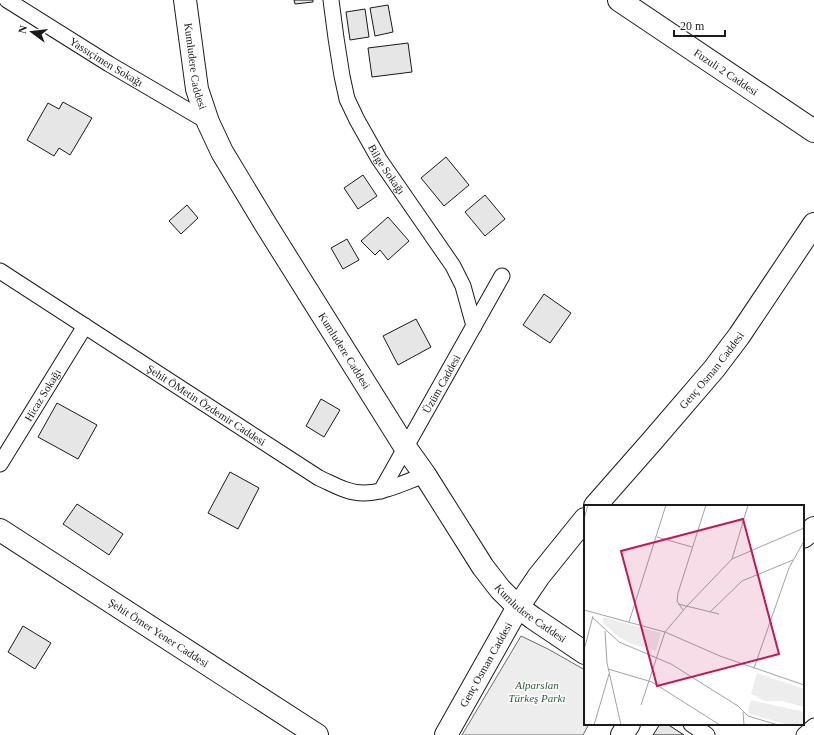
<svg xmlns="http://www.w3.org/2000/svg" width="814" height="735" font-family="'Times New Roman',serif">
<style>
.built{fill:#ededed;stroke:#6a6a6a}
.building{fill:#e6e6e6;stroke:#1a1a1a}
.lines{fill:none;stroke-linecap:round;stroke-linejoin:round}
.street-casing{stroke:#1a1a1a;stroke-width:17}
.secondary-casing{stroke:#1a1a1a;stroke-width:24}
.street{stroke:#fff;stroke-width:15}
.secondary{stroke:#fff;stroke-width:22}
.labels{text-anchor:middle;stroke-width:3;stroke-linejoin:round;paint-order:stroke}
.street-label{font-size:11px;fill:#1a1a1a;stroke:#fff}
.park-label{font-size:11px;font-style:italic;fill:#2b5a34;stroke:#fff}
.inset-road{fill:none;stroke:#a3a3a3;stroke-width:1}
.view{fill:#c2185b;fill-opacity:0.15;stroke:#c2185b;stroke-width:2}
.inset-edge{fill:none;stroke:#1a1a1a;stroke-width:2}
</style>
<rect width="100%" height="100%" fill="#fff"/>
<path class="built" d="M521,636L548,649L585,670V724H589L583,735H462Z"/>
<path class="building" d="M294,0H313V2L295,4Z
M388,5L393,32L375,36L370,8Z
M365,9L369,37L350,40L346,12Z
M408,43L412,72L372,77L368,48Z
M63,102L92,118L70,155L59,148L54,156L27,140L48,103L59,109Z
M446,157L469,185L444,206L421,178Z
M363,175L377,196L358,209L344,188Z
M485,195L505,219L485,236L465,212Z
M187,205L198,218L181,234L169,221Z
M388,217L409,241L388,260L380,250L375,255L361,241Z
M347,239L359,260L343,269L331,248Z
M544,294L571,313L550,343L523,325Z
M416,319L431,347L398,365L383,336Z
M321,399L340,410L324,437L306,426Z
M57,403L97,425L78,459L38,437Z
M230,472L259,488L238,529L208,513Z
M77,504L123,534L109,555L63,524Z
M23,626L51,643L35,669L8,652Z
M660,724H667L684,735H653Z"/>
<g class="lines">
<g class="street-casing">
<g id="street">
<path id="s1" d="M7,0L109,64L208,122"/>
<path id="s2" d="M331,0L336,38L342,76L347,99L357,120L379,159L453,266L463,286L474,326"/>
<path id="s3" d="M0,271L319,478C333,484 347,493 363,493C384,493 405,482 425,475"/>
<path id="s4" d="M0,464L85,326"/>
<path id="s5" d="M381,491L502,276"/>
<path d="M691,724L707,735"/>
<path d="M804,735L814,726"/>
</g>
</g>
<g class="secondary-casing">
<g id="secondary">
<path id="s6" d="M185,0L197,89L208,122L222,152L266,225L405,447L425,475L483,567L500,589L518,607L533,618L585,653"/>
<path id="s7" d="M619,0L814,131"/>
<path id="s8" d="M595,506L653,440L714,369L739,336L814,224"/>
<path id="s9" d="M0,530L317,735"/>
<path d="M803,537L814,528"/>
<path id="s10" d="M446,735L518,607L539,576L585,519"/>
<path d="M622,735L629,724"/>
</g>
</g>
<use href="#street" class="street"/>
<use href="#secondary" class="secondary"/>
</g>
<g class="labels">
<g class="street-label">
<text dy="4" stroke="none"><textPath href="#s1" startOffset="117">Yassıçimen Sokağı</textPath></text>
<text dy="4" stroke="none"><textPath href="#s6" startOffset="67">Kumludere Caddesi</textPath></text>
<text dy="4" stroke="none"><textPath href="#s7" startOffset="129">Fuzuli 2 Caddesi</textPath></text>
<text dy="4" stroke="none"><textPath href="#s2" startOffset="181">Bilge Sokağı</textPath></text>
<text dy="4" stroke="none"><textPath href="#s6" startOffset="391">Kumludere Caddesi</textPath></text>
<text dy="4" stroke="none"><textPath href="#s8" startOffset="179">Genç Osman Caddesi</textPath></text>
<text dy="4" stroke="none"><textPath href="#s5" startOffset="123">Üzüm Caddesi</textPath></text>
<text dy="4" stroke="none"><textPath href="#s4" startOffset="81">Hicaz Sokağı</textPath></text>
<text dy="4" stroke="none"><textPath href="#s3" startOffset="246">Şehit ÖMetin Özdemir Caddesi</textPath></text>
<text dy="4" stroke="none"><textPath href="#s6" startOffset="715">Kumludere Caddesi</textPath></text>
<text dy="4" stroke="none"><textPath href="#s9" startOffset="189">Şehit Ömer Yener Caddesi</textPath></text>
<text dy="4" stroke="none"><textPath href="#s10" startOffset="81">Genç Osman Caddesi</textPath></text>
</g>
<g class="park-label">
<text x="537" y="689">Alparslan<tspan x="537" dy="13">Türkeş Parkı</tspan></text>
</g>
</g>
<g transform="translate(584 505)">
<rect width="220" height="220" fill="#fff"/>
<path d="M19,112L77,128L72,146L45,138L34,131L19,118ZM173,168L220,184V202L198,196H181L167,189ZM167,195L220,207V220H205L166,209L164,205Z" fill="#ededed"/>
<path class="inset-road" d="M0,14L4,0M73,32L108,42M148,54L164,0M94,99L135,109M0,105L81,127L136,151L220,180M99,105L93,96L94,88L122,0M126,107L158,76L209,55M8,112L35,137L87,159L154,201L164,211L194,220M45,117L82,0M21,126L23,158L37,220M0,145L9,111M170,163L205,63L220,36M24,164L68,177L136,220M57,200L81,127L103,101L148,54L220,23M159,207L160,220M10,220L25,169"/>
<path class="view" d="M159,14L195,149L73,181L37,46Z"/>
<rect width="220" height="220" class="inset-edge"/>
</g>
<g transform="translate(32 32) rotate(285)" stroke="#ffffff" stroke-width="3" paint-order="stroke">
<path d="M0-3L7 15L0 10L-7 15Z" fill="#1a1a1a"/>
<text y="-6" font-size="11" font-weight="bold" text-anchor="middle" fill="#1a1a1a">N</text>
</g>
<path d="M674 30v6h51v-6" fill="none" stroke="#1a1a1a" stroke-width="2"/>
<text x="680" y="30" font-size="12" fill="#1a1a1a" stroke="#ffffff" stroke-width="3" paint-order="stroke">20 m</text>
</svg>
